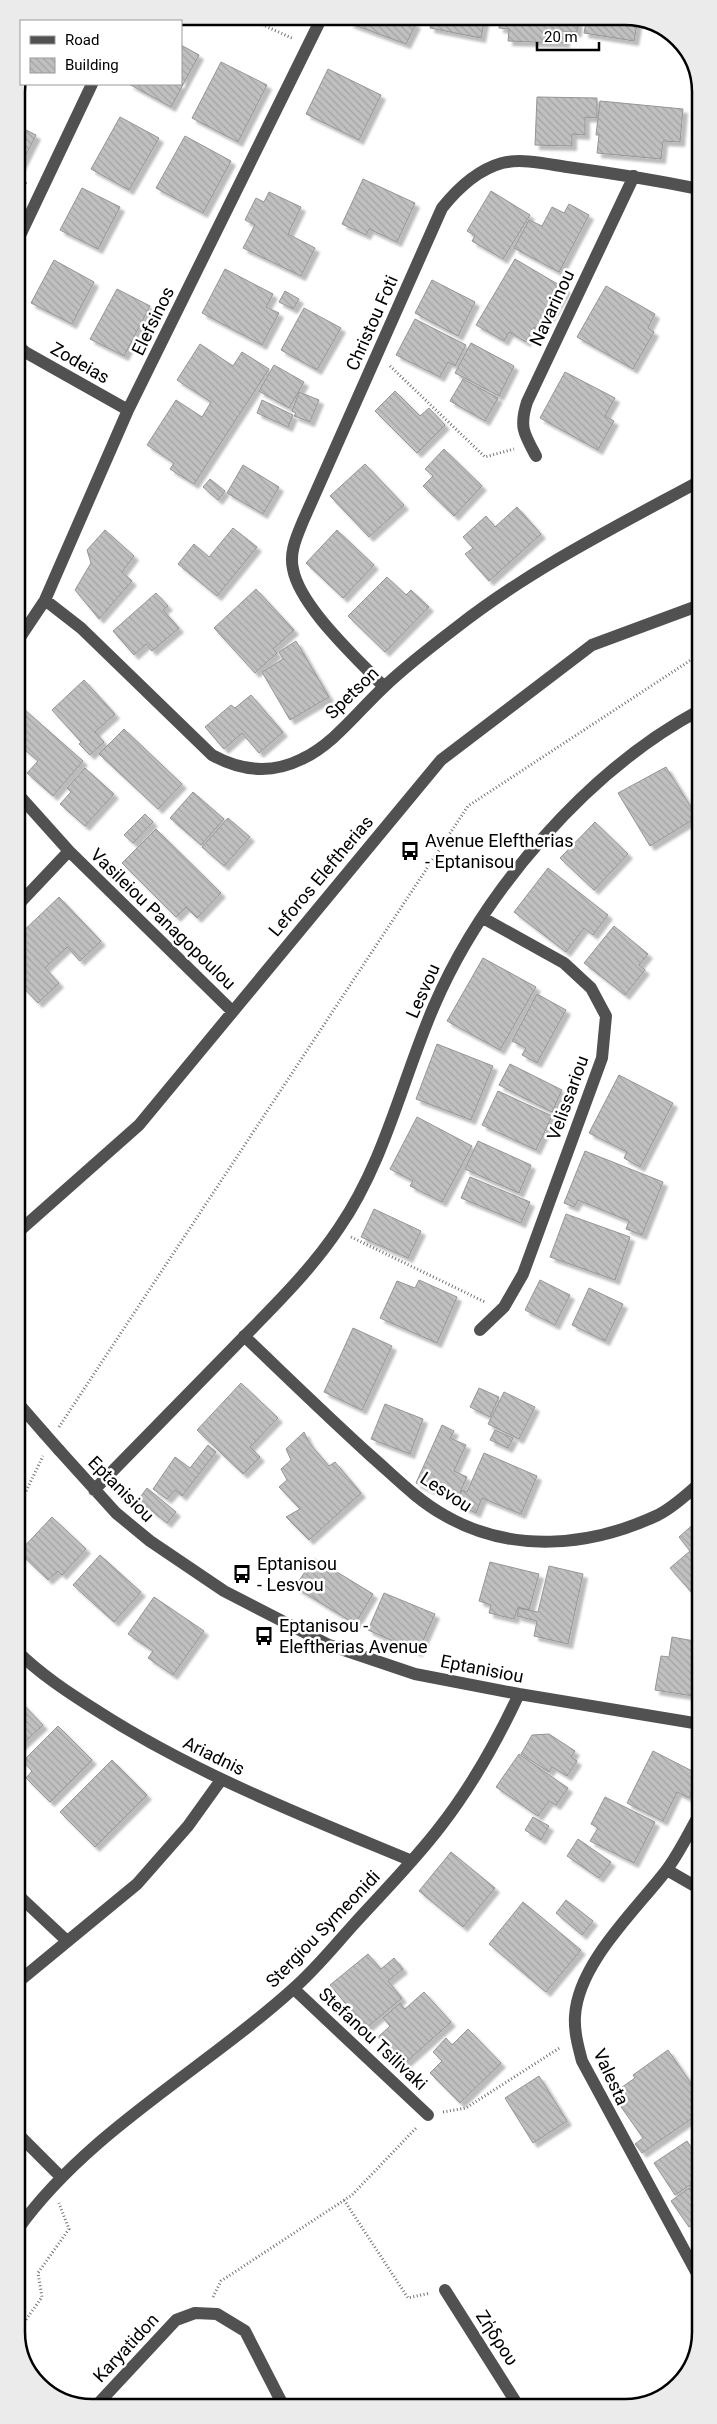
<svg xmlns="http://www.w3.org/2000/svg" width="717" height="2424" font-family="Roboto,sans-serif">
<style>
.building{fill:url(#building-back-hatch);stroke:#959595;filter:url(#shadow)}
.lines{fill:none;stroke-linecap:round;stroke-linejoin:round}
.path{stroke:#737373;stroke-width:3;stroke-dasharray:1 2.5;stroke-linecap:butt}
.minor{stroke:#515151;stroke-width:12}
.minor-bridge{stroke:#515151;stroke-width:12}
.labels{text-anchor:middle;stroke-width:5;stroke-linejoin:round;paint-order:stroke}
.street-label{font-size:18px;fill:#000;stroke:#fff}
.poi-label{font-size:18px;fill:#000;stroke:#fff;text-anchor:start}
.rim{fill:none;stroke:#000;stroke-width:2.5}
</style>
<defs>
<pattern id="building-back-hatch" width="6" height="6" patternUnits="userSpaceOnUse" patternTransform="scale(1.25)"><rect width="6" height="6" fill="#c0c0c0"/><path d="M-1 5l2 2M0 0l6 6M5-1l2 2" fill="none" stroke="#a3a3a3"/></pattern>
<filter id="shadow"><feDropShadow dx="4.5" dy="4.5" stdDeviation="1" flood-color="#0004"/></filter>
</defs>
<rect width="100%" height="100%" fill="#fff"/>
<path class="building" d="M353,17H412L410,20L416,24L406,44L349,23Z
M432,17H485L481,38L430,28Z
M500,17H578L577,32H565V43L508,41L509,29L499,28Z
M587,17L638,18L634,41L584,33Z
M181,45L199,55L171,107L129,84H181Z
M221,62L267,85L238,142L192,118Z
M328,69L381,95L359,140L306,114Z
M537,97L597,98V118L585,117V135L572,134V146L535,145Z
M600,101L683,109L680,142L663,141L661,159L597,153L599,135H596Z
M120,117L159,138L129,190L91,169Z
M16,125L36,135L20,167L16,165Z
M185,136L231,161L203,213L156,188Z
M363,179L415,203L397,242L369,229L366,235L342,224Z
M82,188L120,207L98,249L60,230Z
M491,191L530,215L503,259L472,241L475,236L467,231Z
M269,192L301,207L288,234L315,248L301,276L243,248L255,225L245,220L256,198L264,202Z
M569,204L589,215L559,272L514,248L529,220L542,226L552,207L564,213Z
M515,259L566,289L541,331L534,327L526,342L509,332L504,341L476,325Z
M54,260L94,282L72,324L31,303Z
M225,269L273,294L266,307L279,313L262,345L202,313Z
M432,280L475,302L458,336L415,313Z
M606,286L655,314L648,328L654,332L633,369L577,337Z
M117,289L150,306L124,356L90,339Z
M285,291L299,299L293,309L279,302Z
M304,308L341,328L317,370L281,350Z
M415,319L466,345L455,366L448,362L440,377L396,355Z
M471,343L514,366L499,396L455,373Z
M200,344L233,366L242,352L269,369L194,484L170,469L174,463L147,445L176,400L202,417L211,402L177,380Z
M274,365L304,382L289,408L259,391Z
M565,372L615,398L605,416L614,421L598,450L540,418Z
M463,379L498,398L485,421L450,401Z
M395,391L420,416L429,408L445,425L417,453L375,411Z
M299,392L319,400L310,422L294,416L296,413L292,411Z
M262,400L293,415L288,427L257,413Z
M444,449L482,486L454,516L423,486L433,476L425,469Z
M365,464L404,505L369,537L330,496Z
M243,465L279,487L263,514L227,493Z
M210,479L225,491L218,500L203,487Z
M517,507L541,534L489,581L465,554L473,548L463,537L486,516L495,527Z
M233,528L257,547L217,596L178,564L194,544L209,557Z
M105,530L134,556L122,572L132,581L99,619L75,590L91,563L87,550Z
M337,530L374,565L343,598L306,563Z
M387,577L406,595L411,590L429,607L385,652L348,616Z
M256,589L294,630L273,649L277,653L255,673L214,628Z
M156,593L168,606L163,610L179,628L152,651L146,644L134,655L113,631Z
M296,641L329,697L290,720L262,672L283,659L279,652Z
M84,680L115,714L95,732L104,742L90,755L79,744L81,742L52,710Z
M251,695L283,732L259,753L242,733L224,749L205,727L231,705L235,708Z
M17,703L83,761L53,796L27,773L38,761L17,743Z
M124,729L182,784L158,809L99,754Z
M666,767L697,817L650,846L618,793Z
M85,768L114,794L85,826L60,804L71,792L67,788Z
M193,792L224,819L201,845L170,818Z
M145,814L153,822L133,843L124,835Z
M228,818L250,837L224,866L202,847Z
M595,822L628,854L594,890L560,858Z
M156,829L221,893L197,918L186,907L176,917L122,863Z
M548,868L608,915L593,935L584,928L566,952L514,912Z
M59,897L101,941L80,961L67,947L45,968L59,983L38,1003L17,981V937Z
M614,926L648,954L639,965L645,970L625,995L584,963Z
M483,958L536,987L500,1050L447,1021Z
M537,994L566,1010L537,1063L522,1055L526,1048L512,1041Z
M437,1044L493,1066L471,1120L416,1099Z
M510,1064L562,1090L552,1112L499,1085Z
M619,1075L673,1103L640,1167L624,1158L627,1152L589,1133Z
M498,1091L552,1116L536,1150L482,1125Z
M417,1117L472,1146L442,1202L410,1186L413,1181L390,1169Z
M478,1141L531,1165L519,1193L465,1169Z
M585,1151L663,1182L642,1235L626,1229L629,1221L578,1200L574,1207L564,1203Z
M470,1177L530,1202L521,1223L461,1198Z
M374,1209L421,1231L408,1258L361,1237Z
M566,1214L630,1237L615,1280L550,1257Z
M419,1280L457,1297L437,1343L380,1318L397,1281L415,1288Z
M540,1280L570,1295L555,1325L525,1310Z
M589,1288L623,1304L605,1341L572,1325Z
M353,1328L392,1346L362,1410L324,1392Z
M241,1383L278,1418L250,1447L260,1457L243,1474L197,1430Z
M479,1388L499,1397L490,1417L470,1407Z
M504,1392L535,1407L519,1439L488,1424Z
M385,1404L423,1419L410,1454L371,1439Z
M442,1425L454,1431L450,1438L466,1445L454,1471L467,1477L456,1501L416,1483Z
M495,1430L513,1438L508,1448L490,1440Z
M304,1432L310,1444L329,1466L335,1462L361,1493L309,1540L286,1517L300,1509L279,1487L287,1480L281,1469L291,1460L286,1449Z
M208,1445L216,1452L182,1496L175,1490L167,1499L153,1489L175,1457L190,1468Z
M484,1453L537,1476L521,1514L482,1498L476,1513L457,1504L462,1490L467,1492Z
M147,1488L176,1512L167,1523L138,1500Z
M52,1517L86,1549L62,1575L58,1571L48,1580L19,1552Z
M698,1520L700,1523V1602L670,1568L690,1551L679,1537Z
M100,1555L141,1592L114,1622L73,1585Z
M314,1558L373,1594L355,1624L295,1587Z
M490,1562L539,1574L529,1610L518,1607L514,1619L489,1613L491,1605L479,1601Z
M549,1566L583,1574L568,1644L534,1636L537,1621L517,1616L519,1608L538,1612Z
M384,1593L435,1614L418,1652L368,1630Z
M154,1597L204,1631L173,1675L148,1658L153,1651L128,1634Z
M672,1637L700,1642V1697L655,1690L661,1656L669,1657Z
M17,1698L43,1725L17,1749Z
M58,1726L92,1760L50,1802L26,1778L32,1771L23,1761Z
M549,1734L575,1751L571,1757L577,1761L567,1776L552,1767L549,1772L521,1754L532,1735Z
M653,1751L700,1775L689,1798L677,1792L663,1821L627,1803Z
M519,1754L568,1788L556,1805L549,1801L538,1816L496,1787Z
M112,1760L147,1795L95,1847L60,1812Z
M605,1797L655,1822L634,1863L590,1841L598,1828L591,1824Z
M533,1817L549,1826L541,1840L525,1830Z
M578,1839L611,1862L599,1878L567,1856Z
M451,1852L495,1888L463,1927L419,1891Z
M566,1900L593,1921L582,1935L556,1913Z
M523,1902L581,1950L546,1992L489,1944Z
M368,1954L381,1969L394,1958L403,1969L388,1981L402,1998L366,2028L330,1985Z
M424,1992L451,2022L403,2065L378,2037L390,2026L383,2018L400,2003L405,2009Z
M468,2029L501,2063L460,2103L430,2073L442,2061L433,2052L446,2038L452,2045Z
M668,2050L701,2098V2112L642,2153L635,2144L643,2138L612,2094L635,2078L633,2075Z
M539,2076L567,2121L533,2143L505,2098Z
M687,2141L698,2157L701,2155V2201L690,2185L675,2195L654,2163Z
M689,2188L701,2204V2219L689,2227L671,2201Z"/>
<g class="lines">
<path class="path" d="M243,16L294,39
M16,179L27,184
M390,366L485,457L514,449
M351,1237L485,1302
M59,1427L468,806L700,654
M17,1510L43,1456
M443,2112L466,2108L561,2047
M344,2200L408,2298L430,2293
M213,2297L221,2281L352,2195L417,2127
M18,2331L42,2297L38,2273L69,2229L59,2203"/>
<path class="minor" d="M122,21L124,16
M16,244L92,84
M16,343L25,352L128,410
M536,456C524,434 519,427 527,402L634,176
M45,600L81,628L212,755C241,771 272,774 302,759C334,744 358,711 384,687C407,665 432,646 457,627C531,569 617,526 700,481
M17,642L45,600L128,410L322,17
M384,687C357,658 300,607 293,569C289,552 297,536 303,521L442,208C458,188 477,170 502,163C522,158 547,164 567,167C611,173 655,180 699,189
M17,793L69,851L232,1011
M17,906L69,851
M17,1233L139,1125L441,760L592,645L700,605
M480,1330L504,1307L523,1274L602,1058L606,1016L591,988L564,963L483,918
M244,1336C286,1376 328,1417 371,1456C394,1476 417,1500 444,1515C511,1554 590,1547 658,1515C674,1507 687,1494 700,1483
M17,1402L44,1433
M59,1450L116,1513L150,1541L224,1591L329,1645L415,1674L519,1694L700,1724
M94,1490C140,1443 186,1396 232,1349C269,1311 309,1273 339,1228C385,1161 402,1080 434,1006C484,890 588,770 700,710
M17,1651C40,1674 69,1693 96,1710C195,1774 304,1816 412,1861
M700,1813C689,1832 679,1854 665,1872C634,1912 578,1964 575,2016C574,2031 578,2046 582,2061L701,2281
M667,1870L700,1889
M17,1894L66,1940
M18,1982L137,1884L188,1826L221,1780
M294,1989L428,2115
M18,2134L61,2177
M18,2229C88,2131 205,2069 293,1989C316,1969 335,1945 355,1923C384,1891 414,1861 440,1827C472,1786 497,1741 519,1694
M445,2290L519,2407
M94,2408L176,2320L195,2313L217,2314L245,2331L284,2407"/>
<path class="minor-bridge" d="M44,1433L59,1450"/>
</g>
<defs>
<g id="bus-bare" transform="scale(1.5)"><path d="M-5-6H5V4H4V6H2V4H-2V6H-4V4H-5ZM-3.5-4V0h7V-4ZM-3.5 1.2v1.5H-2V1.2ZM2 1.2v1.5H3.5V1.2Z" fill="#000" stroke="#fff" stroke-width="2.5" paint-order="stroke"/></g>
</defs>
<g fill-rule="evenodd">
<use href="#bus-bare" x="410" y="851"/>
<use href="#bus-bare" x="242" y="1574"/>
<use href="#bus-bare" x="264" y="1636"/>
</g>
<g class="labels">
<g class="street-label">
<text transform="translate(552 308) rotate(-65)" y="6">Navarinou</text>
<text transform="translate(153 321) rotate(-64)" y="6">Elefsinos</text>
<text transform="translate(372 323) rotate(-66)" y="6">Christou Foti</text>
<text transform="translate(80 363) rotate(30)" y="6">Zodeias</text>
<text transform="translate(352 693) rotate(-44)" y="6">Spetson</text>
<text transform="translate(321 876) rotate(-50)" y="6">Leforos Eleftherias</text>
<text transform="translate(163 919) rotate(44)" y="6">Vasileiou Panagopoulou</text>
<text transform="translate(423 991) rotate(-66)" y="6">Lesvou</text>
<text transform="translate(568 1098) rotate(-70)" y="6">Velissariou</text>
<text transform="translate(121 1489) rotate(45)" y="6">Eptanisiou</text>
<text transform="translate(446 1492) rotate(33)" y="6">Lesvou</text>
<text transform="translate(482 1669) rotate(11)" y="6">Eptanisiou</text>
<text transform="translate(214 1756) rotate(26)" y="6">Ariadnis</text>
<text transform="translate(323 1929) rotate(-46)" y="6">Stergiou Symeonidi</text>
<text transform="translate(373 2039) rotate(43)" y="6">Stefanou Tsilivaki</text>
<text transform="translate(611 2077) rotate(65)" y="6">Valesta</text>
<text transform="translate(497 2338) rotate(57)" y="6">Ζήδρου</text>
<text transform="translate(126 2348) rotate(-47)" y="6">Karyatidon</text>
</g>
<g class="poi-label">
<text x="425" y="847">Avenue Eleftherias<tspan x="425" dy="21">- Eptanisou</tspan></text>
<text x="257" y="1570">Eptanisou<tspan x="257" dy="21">- Lesvou</tspan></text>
<text x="279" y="1632">Eptanisou -<tspan x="279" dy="21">Eleftherias Avenue</tspan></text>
</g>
</g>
<path d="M0 0H717V2424H0ZM92 25H625A67 67 0 0 1 692 92V2332A67 67 0 0 1 625 2399H92A67 67 0 0 1 25 2332V92A67 67 0 0 1 92 25Z" fill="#ebebeb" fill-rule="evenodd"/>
<path class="rim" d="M92 25H625A67 67 0 0 1 692 92V2332A67 67 0 0 1 625 2399H92A67 67 0 0 1 25 2332V92A67 67 0 0 1 92 25Z"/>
<rect x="20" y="20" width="162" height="65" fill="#ffffff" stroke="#999999"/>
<rect x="30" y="36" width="25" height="8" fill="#515151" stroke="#999999"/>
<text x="65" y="45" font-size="15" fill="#000000">Road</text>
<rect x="30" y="58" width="25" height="15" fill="url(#building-back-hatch)" stroke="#999999"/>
<text x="65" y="70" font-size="15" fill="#000000">Building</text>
<path d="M537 42v8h62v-8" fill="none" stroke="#000000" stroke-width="2.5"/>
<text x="544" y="42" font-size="15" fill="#000000" stroke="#ffffff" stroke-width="4" paint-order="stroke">20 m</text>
</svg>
